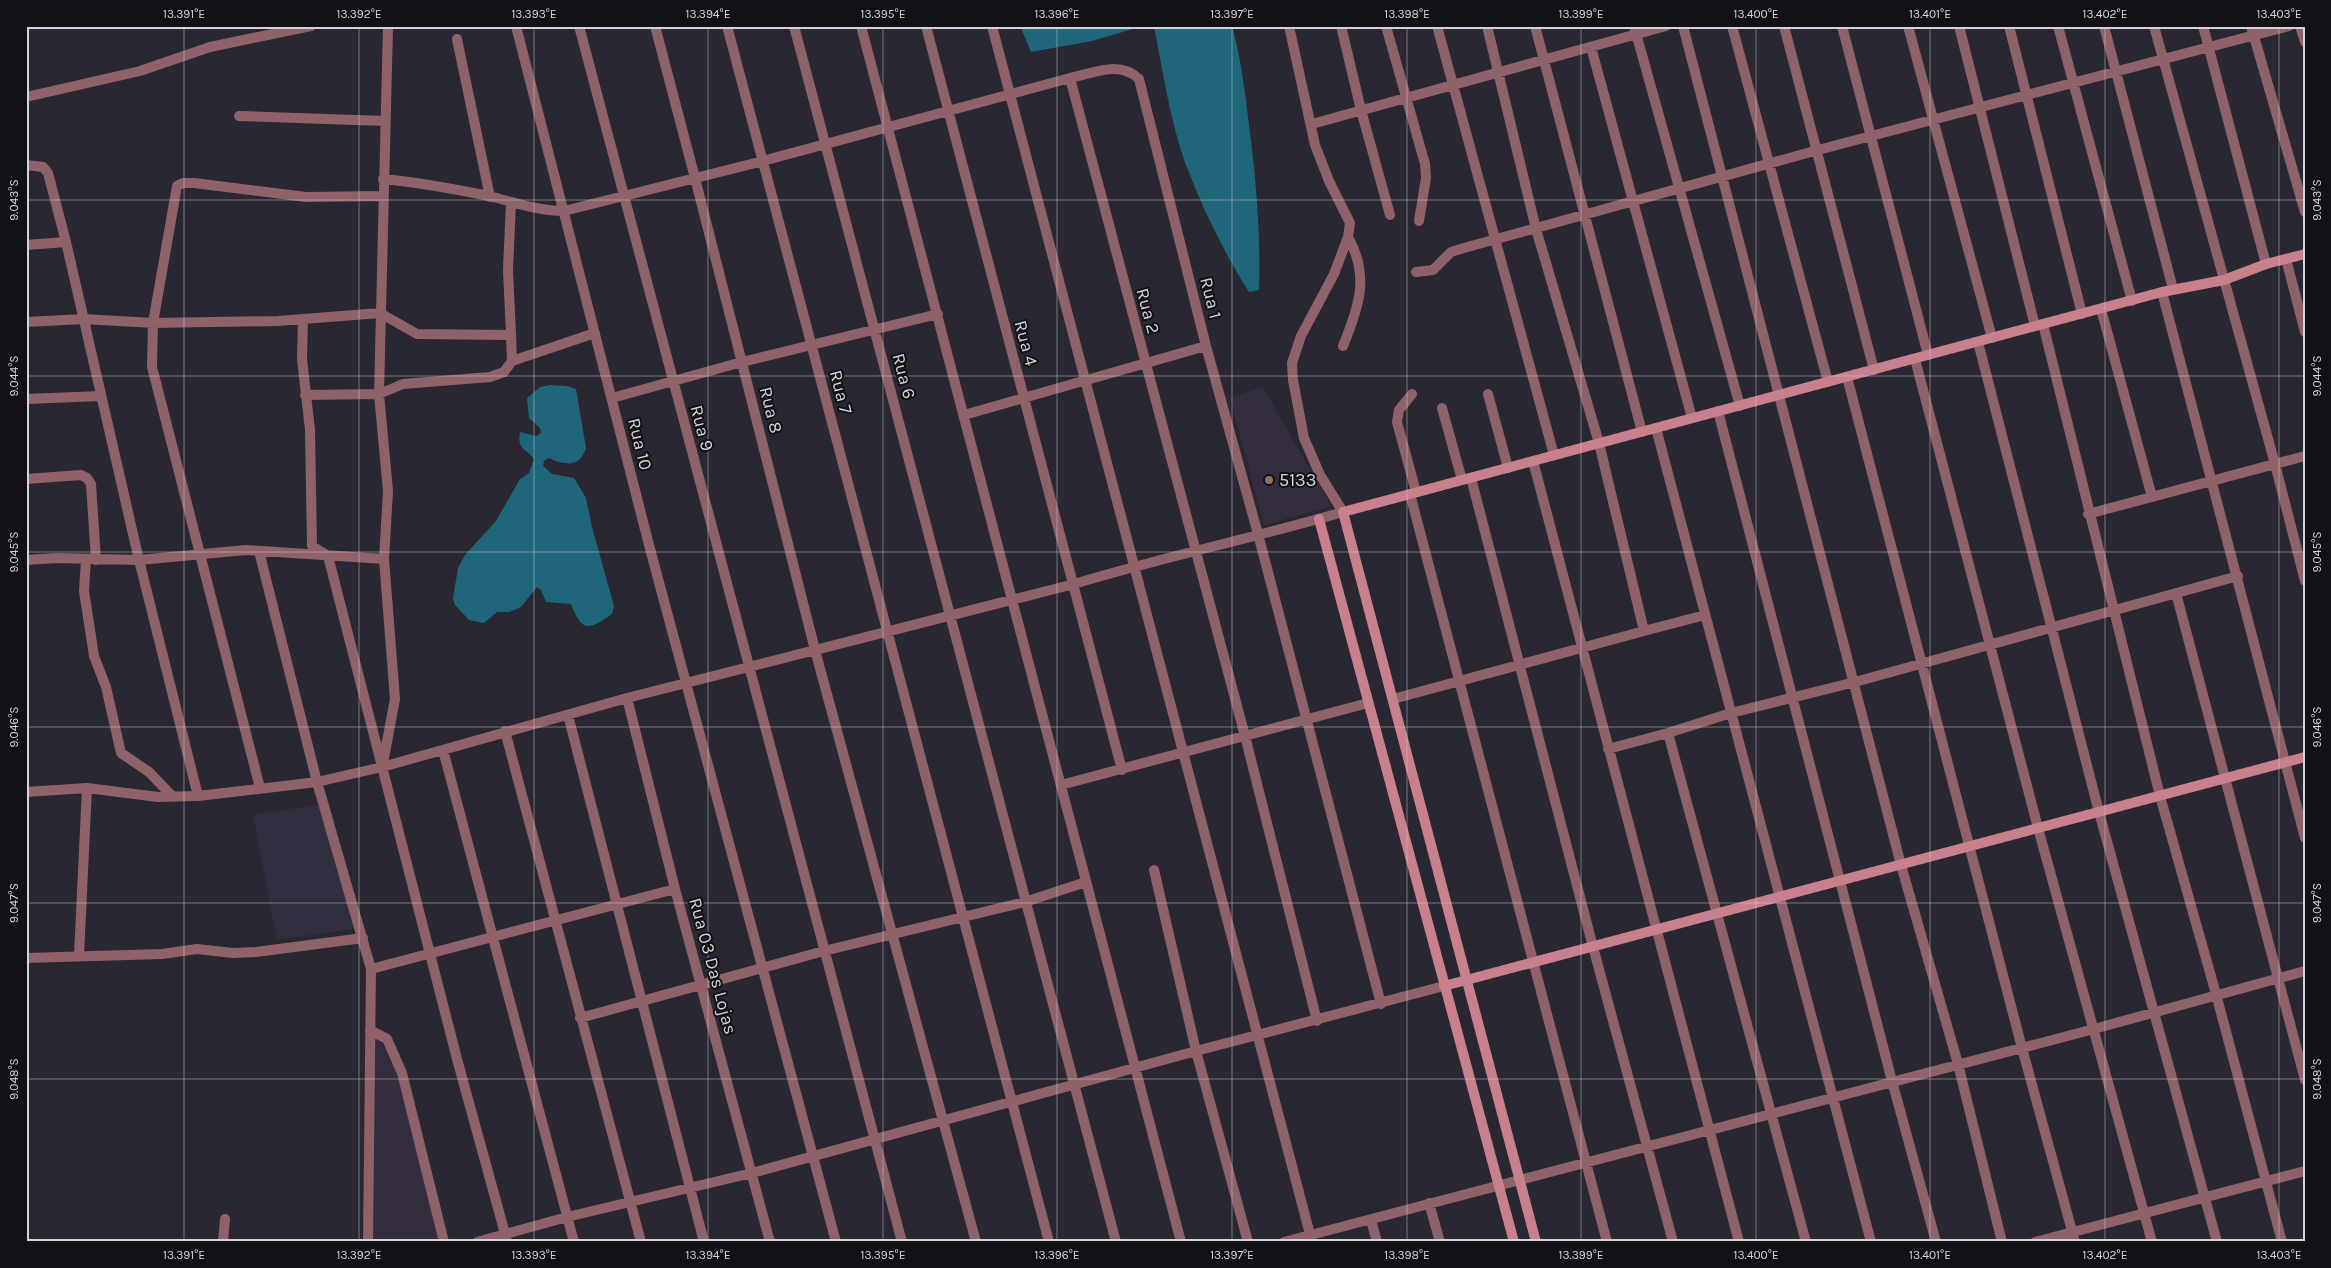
<svg xmlns="http://www.w3.org/2000/svg" width="2331" height="1268" font-family="Karla,sans-serif">
<style>
.built{fill:#302f3f}
.education{fill:#332d3e}
.water{fill:#20667a}
.lines{fill:none;stroke-linecap:round;stroke-linejoin:round}
.street{stroke:#8f6169;stroke-width:10}
.secondary{stroke:#c9808d;stroke-width:10}
.ticks{fill:none;stroke:#d4d4da;stroke-width:1;stroke-opacity:0.45}
.education-dot{fill:#8d6e63;stroke:#121116;stroke-width:2}
.labels{text-anchor:middle;stroke-width:4;stroke-linejoin:round;paint-order:stroke}
.street-label{font-size:18px;fill:#d4d4da;stroke:#121116}
.poi-label{font-size:18px;fill:#d4d4da;stroke:#121116;text-anchor:start}
.neatline{fill:none;stroke:#d4d4da;stroke-width:2}
.ticks-label{font-size:12px;text-anchor:middle;fill:#d4d4da}
</style>
<rect width="100%" height="100%" fill="#292832"/>
<path class="built" d="M321,804L358,928L277,940L253,815Z"/>
<path class="education" d="M1263,387L1331,506L1264,525L1230,397Z
M374,1036L383,1044L395,1067L440,1242H373Z"/>
<path class="water" d="M1020,26H1143L1092,41L1031,52Z
M1154,26H1232C1241,58 1245,92 1249,125C1256,180 1261,234 1259,290L1249,292C1224,253 1203,209 1186,165C1170,121 1163,72 1154,26Z
M550,385L567,386L576,389L586,448C580,467 566,466 549,458L544,461L543,466L552,474L574,478L586,498L592,527L614,606L612,614C589,630 582,633 571,604L546,602L541,590L537,587L521,607L509,612H497L484,623L469,620L455,605L453,598L458,568L465,555L496,521L520,479L529,473L534,459C525,447 517,450 520,432L536,436L541,433L540,428L529,418L527,398L540,387Z"/>
<g class="lines">
<path class="street" d="M516,26L649,545L836,1242
M579,26L902,1242
M655,26L695,178L815,650L976,1242
M727,26L1049,1242
M794,26L1116,1242
M861,26L1181,1242
M926,26L1122,770
M992,26L1312,1242
M1341,26L1361,110L1390,215
M1386,26L1425,164L1426,178L1419,221
M1437,26L1554,455
M1535,26L1642,432
M1634,26L1740,406
M1683,26L1901,865L1958,1064L2002,1242
M1732,26L1828,382
M1784,26L1874,370
M1842,26L1928,355
M1908,26L1992,338
M1959,26L2035,326
M2009,26L2082,314
M2058,26L2132,301
M2104,26L2173,289
M2154,26L2275,464L2305,581
M2203,26L2266,264
M2251,26L2305,212
M2300,26L2305,42
M457,39L490,197
M1591,47L1692,418
M1070,78L1245,736L1317,1021
M26,97L140,71L210,47L311,26
M239,116L385,121
M1312,124L1666,26
M26,165L43,167L48,173L66,242L139,560L198,796
M383,179C419,182 454,189 489,196C514,202 538,211 564,211L763,161L1070,78C1094,73 1120,60 1139,79L1206,346L1258,534L1381,1004
M26,245L66,242
M2286,259L2305,332
M1416,272L1433,270L1451,252L1464,248L1818,150L2289,26
M2162,292L2305,838
M2101,309L2152,497
M303,319L302,359L310,430L312,546L328,556L457,1059L507,1241
M26,322L84,319L153,323L278,321L380,313L417,334L511,335L512,361
M2043,324L2160,796L2216,994L2282,1242
M511,335L508,270L511,203
M1978,342L2099,812L2217,1242
M1343,346C1359,307 1370,276 1348,237
M1915,359L2038,828L2152,1242
M1847,377L2022,1048L2075,1242
M1412,394L1399,410L1397,422L1416,492
M1488,394L1508,468
M305,395L379,394L403,384L490,377L504,372L512,361L595,333
M612,398L742,362L938,314
M26,399L101,396
M1442,408L1462,480
M1718,411L1892,1081L1936,1242
M964,415L1206,346
M1656,428L1871,1242
M1533,461L1739,1242
M1471,478L1593,947L1673,1242
M26,479L81,475L87,478L91,484L96,560
M1410,494L1607,1242
M2088,514L2305,456
M259,551L317,782L371,969L368,1242
M86,559L84,591L94,656L106,687L121,753L149,772L173,797
M26,560L57,558L139,560L246,550L384,559
M2176,593L2305,1080
M1644,631L1705,615
M627,698L675,889L770,1242
M1393,699L1644,631L1599,443L1536,229L1487,26
M568,715L704,1242
M505,731L641,1242
M1668,733L1731,713L1855,682L2238,576
M1608,749L1668,733L1806,1242
M443,750L574,1242
M383,763L395,699L384,559L388,491L379,394L388,26
M1061,785L1368,703
M260,788L152,367L153,323L177,186L183,183H194L306,197L383,196
M26,792L87,788L158,797L198,796L317,782L382,767L627,698L1074,584C1163,557 1254,538 1343,512L1320,475L1304,438L1293,380L1292,363L1301,336L1334,274L1348,237L1350,223L1329,181L1315,145L1289,26
M1154,870L1196,1051L1248,1242
M79,955L87,788
M26,958L162,954L197,949L233,953L256,952L363,938
M371,969L675,889
M580,1018L824,951L1025,902L1086,882
M370,1030L387,1039L402,1073L444,1242
M1429,1203L1440,1242
M1371,1220L1377,1242
M223,1242L225,1219
M477,1242L567,1217L752,1173L1196,1051L1444,986
M1284,1242L2094,1029L2305,971
M2035,1242L2305,1171"/>
<path class="secondary" d="M1319,519L1514,1242
M1444,986L2305,757
M1536,1242L1343,512L2162,292L2224,280L2266,264L2305,254"/>
</g>
<path class="ticks" d="M184,26V1242M359,26V1242M534,26V1242M708,26V1242M883,26V1242M1057,26V1242M1232,26V1242M1407,26V1242M1581,26V1242M1756,26V1242M1930,26V1242M2105,26V1242M2279,26V1242M26,200H2305M26,376H2305M26,552H2305M26,727H2305M26,903H2305M26,1079H2305"/>
<circle class="education-dot" cx="1269" cy="480" r="5"/>
<g class="labels">
<g class="street-label">
<text transform="translate(1211 298) rotate(76)" y="6">Rua 1</text>
<text transform="translate(1148 311) rotate(75)" y="6">Rua 2</text>
<text transform="translate(1026 343) rotate(75)" y="6">Rua 4</text>
<text transform="translate(904 376) rotate(75)" y="6">Rua 6</text>
<text transform="translate(841 392) rotate(75)" y="6">Rua 7</text>
<text transform="translate(771 410) rotate(76)" y="6">Rua 8</text>
<text transform="translate(702 428) rotate(75)" y="6">Rua 9</text>
<text transform="translate(640 444) rotate(76)" y="6">Rua 10</text>
<text transform="translate(713 966) rotate(75)" y="6">Rua 03 Das Lojas</text>
</g>
<g class="poi-label">
<text x="1279" y="486">5133</text>
</g>
</g>
<rect width="2331" height="1268" fill="none" stroke="#121116" stroke-width="55"/>
<rect x="28" y="28" width="2276" height="1212" class="neatline"/>
<g class="ticks-label">
<text x="184" y="18">13.391°E</text>
<text x="359" y="18">13.392°E</text>
<text x="534" y="18">13.393°E</text>
<text x="708" y="18">13.394°E</text>
<text x="883" y="18">13.395°E</text>
<text x="1057" y="18">13.396°E</text>
<text x="1232" y="18">13.397°E</text>
<text x="1407" y="18">13.398°E</text>
<text x="1581" y="18">13.399°E</text>
<text x="1756" y="18">13.400°E</text>
<text x="1930" y="18">13.401°E</text>
<text x="2105" y="18">13.402°E</text>
<text x="2279" y="18">13.403°E</text>
<text transform="translate(14 200) rotate(-90)" y="4">9.043°S</text>
<text transform="translate(2317 200) rotate(-90)" y="4">9.043°S</text>
<text transform="translate(14 376) rotate(-90)" y="4">9.044°S</text>
<text transform="translate(2317 376) rotate(-90)" y="4">9.044°S</text>
<text transform="translate(14 552) rotate(-90)" y="4">9.045°S</text>
<text transform="translate(2317 552) rotate(-90)" y="4">9.045°S</text>
<text transform="translate(14 727) rotate(-90)" y="4">9.046°S</text>
<text transform="translate(2317 727) rotate(-90)" y="4">9.046°S</text>
<text transform="translate(14 903) rotate(-90)" y="4">9.047°S</text>
<text transform="translate(2317 903) rotate(-90)" y="4">9.047°S</text>
<text transform="translate(14 1079) rotate(-90)" y="4">9.048°S</text>
<text transform="translate(2317 1079) rotate(-90)" y="4">9.048°S</text>
<text x="184" y="1259">13.391°E</text>
<text x="359" y="1259">13.392°E</text>
<text x="534" y="1259">13.393°E</text>
<text x="708" y="1259">13.394°E</text>
<text x="883" y="1259">13.395°E</text>
<text x="1057" y="1259">13.396°E</text>
<text x="1232" y="1259">13.397°E</text>
<text x="1407" y="1259">13.398°E</text>
<text x="1581" y="1259">13.399°E</text>
<text x="1756" y="1259">13.400°E</text>
<text x="1930" y="1259">13.401°E</text>
<text x="2105" y="1259">13.402°E</text>
<text x="2279" y="1259">13.403°E</text>
</g>
</svg>
